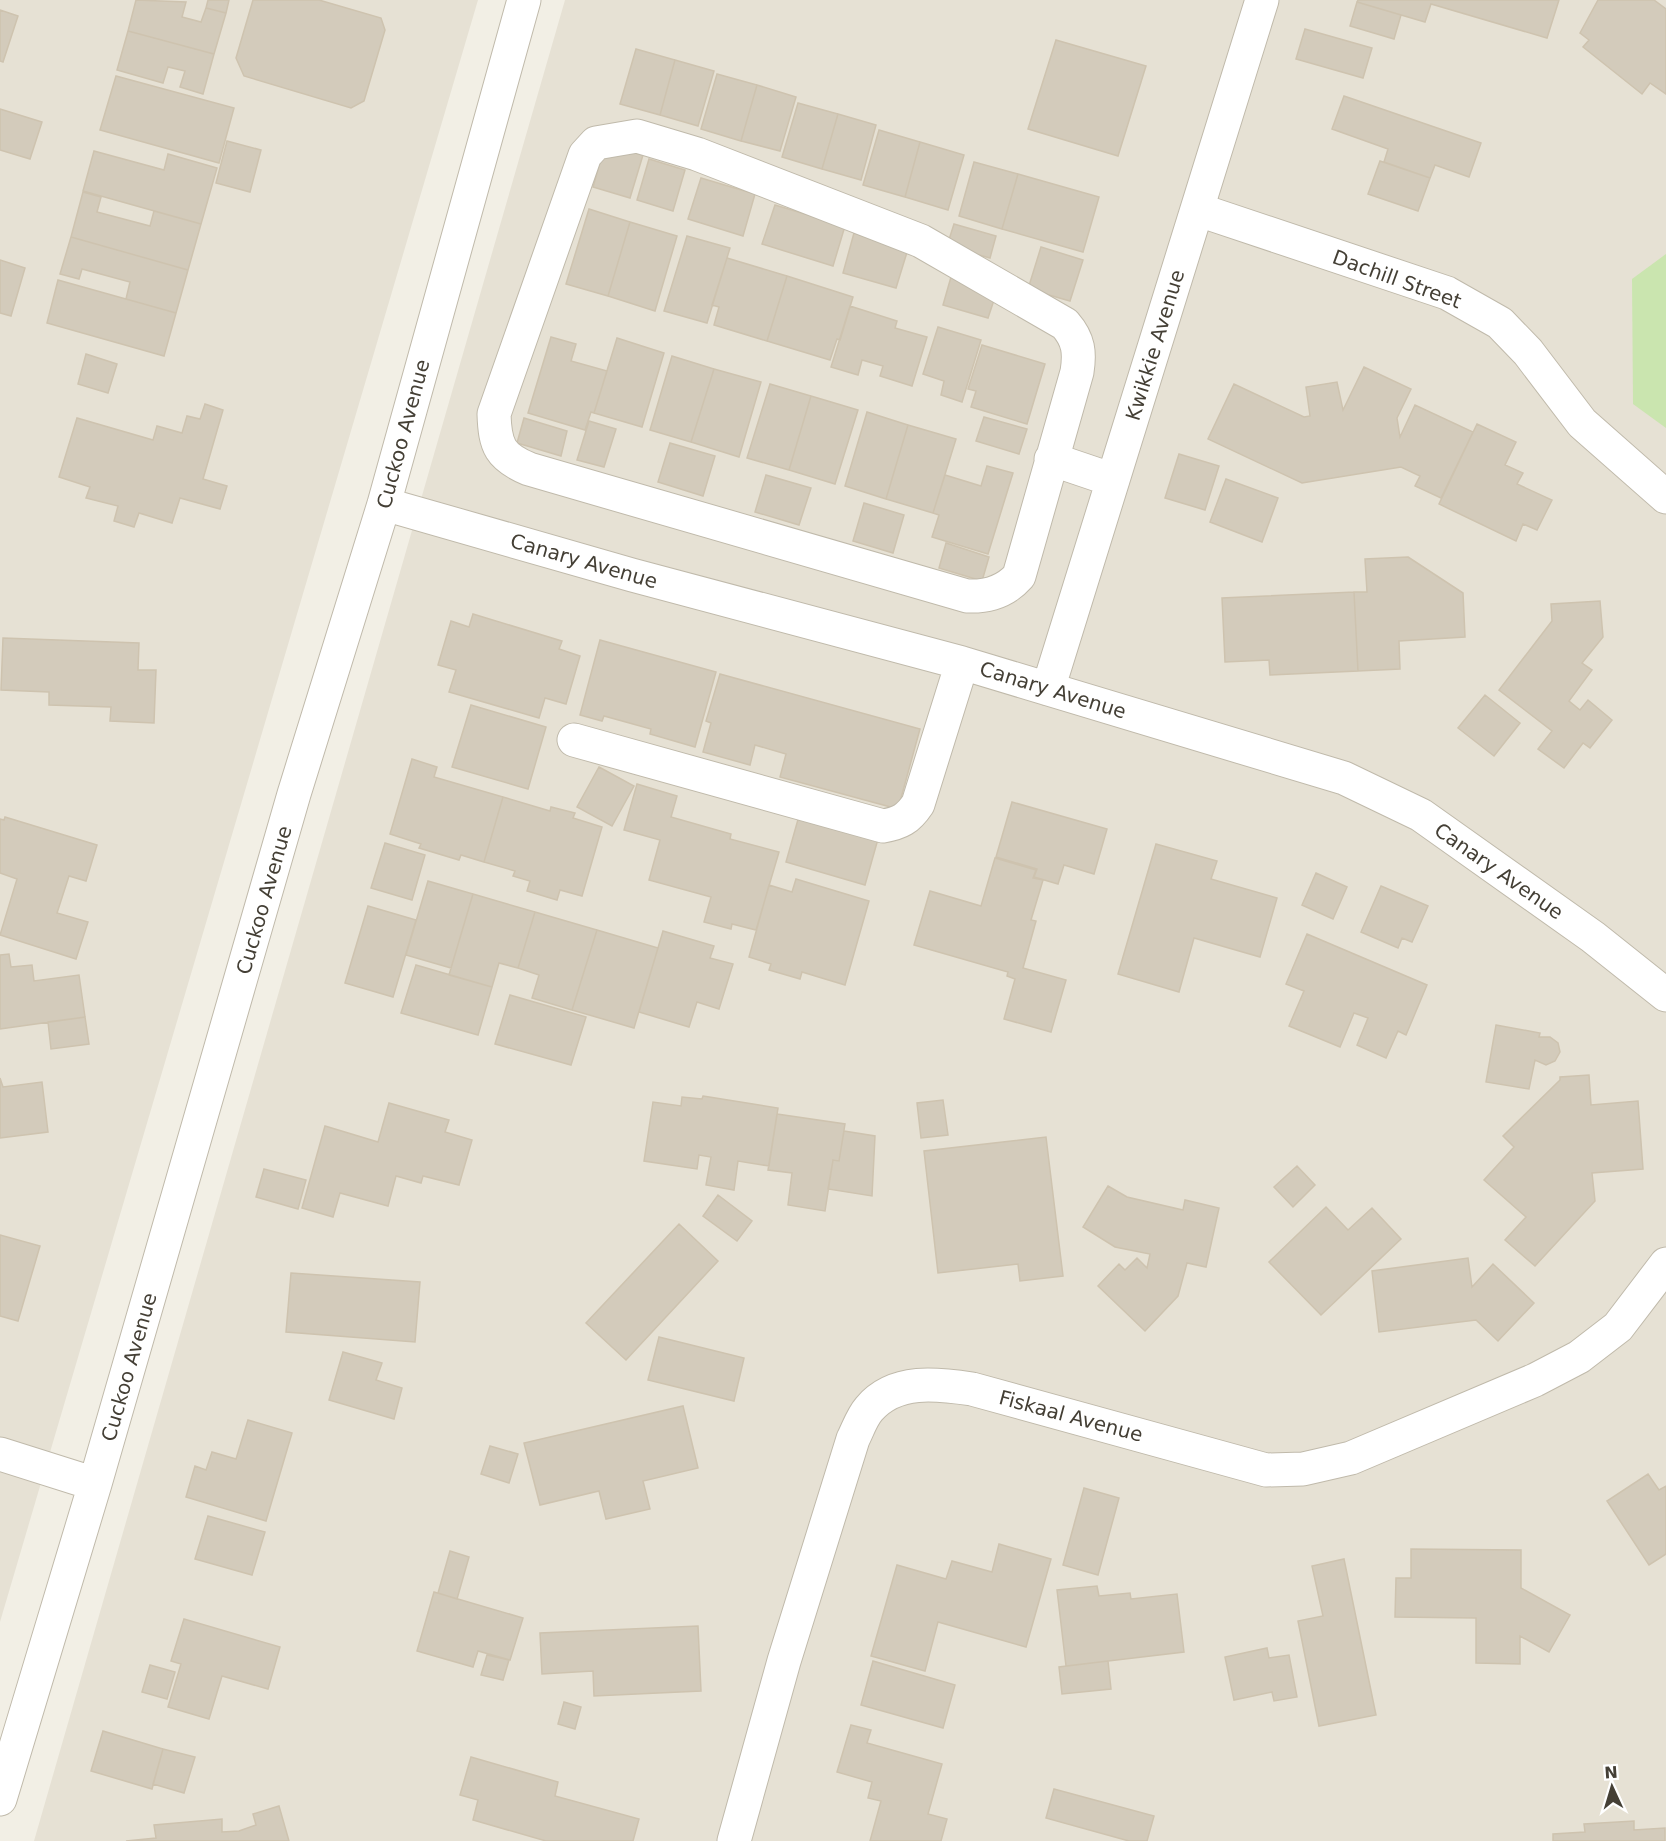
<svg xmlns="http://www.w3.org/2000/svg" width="1666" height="1841" font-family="'DejaVu Sans',sans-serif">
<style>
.residential{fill:#e6e1d4}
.green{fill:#cae5af}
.building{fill:#d3cbbb;stroke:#cec3af;stroke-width:1.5}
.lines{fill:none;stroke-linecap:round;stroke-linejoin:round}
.minor-casing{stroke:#c0baab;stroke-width:35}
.minor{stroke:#fff;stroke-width:33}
.labels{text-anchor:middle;stroke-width:6;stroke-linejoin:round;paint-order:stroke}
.street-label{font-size:20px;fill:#443f35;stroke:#fff}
</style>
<rect width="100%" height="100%" fill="#f2efe5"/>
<path class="residential" d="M0,0H478L0,1622Z
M565,0H1666V1841H34Z"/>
<path class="green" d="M1666,254V428L1633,404L1632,279Z"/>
<path class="building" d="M136,0L186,2L182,17L201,22L206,8L226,13L214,54L128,31Z
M208,0H229L226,13L206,8Z
M253,0H319L381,18L385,30L364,101L351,108L244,76L236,58Z
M1358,0H1559L1547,38L1431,4L1425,22L1357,2Z
M1598,0H1654L1666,9V94L1650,83L1642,94L1583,47L1589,40L1580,33Z
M1357,2L1401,15L1394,39L1350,26Z
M0,10L18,16L3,62L0,61Z
M1305,29L1372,48L1363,78L1296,59Z
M128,31L214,54L203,94L180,87L185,71L168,67L163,83L117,70Z
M1056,40L1146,66L1118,156L1028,129Z
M636,49L675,60L660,115L620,104Z
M675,60L714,71L698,126L660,115Z
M717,74L757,85L741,141L701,129Z
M116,76L234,108L219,163L100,130Z
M757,85L796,97L780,151L741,141Z
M1344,96L1481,143L1469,177L1435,165L1430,178L1384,162L1388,149L1332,129Z
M798,103L838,114L822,169L782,157Z
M0,109L42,122L30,159L0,150Z
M838,114L876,125L861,180L822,169Z
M879,130L920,142L905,197L863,185Z
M227,141L261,150L250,192L216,183Z
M920,142L964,155L948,210L905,197Z
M605,145L643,155L630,198L593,187Z
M94,151L164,170L168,154L217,168L201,224L83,191Z
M649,159L685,170L673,211L637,200Z
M1380,161L1430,178L1418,211L1368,194Z
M974,162L1018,174L1002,229L959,216Z
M1018,174L1099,197L1083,252L1002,229Z
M701,178L755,194L743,236L688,219Z
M83,192L101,197L97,212L150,226L154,211L201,224L188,270L71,237Z
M775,205L845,226L833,266L762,244Z
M589,209L630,222L608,296L566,284Z
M630,222L677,236L655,311L608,296Z
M954,224L996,236L990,258L947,246Z
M854,233L908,249L896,288L843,273Z
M687,236L730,248L707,323L664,311Z
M71,237L188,270L176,313L126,299L130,282L82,269L79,279L60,274Z
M1041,247L1083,260L1070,301L1028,289Z
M727,258L787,276L767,341L714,325L719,307L712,305Z
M0,260L25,268L11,316L0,313Z
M787,276L853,297L840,340L837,339L830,360L767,341Z
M951,277L997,291L988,318L943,305Z
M58,280L176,313L164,356L47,323Z
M850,306L897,321L895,328L927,337L912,386L880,376L883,366L862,360L858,375L831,367Z
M938,327L981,340L962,402L941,395L944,381L923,374Z
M551,337L576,344L571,361L607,371L594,413L591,412L585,430L528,413Z
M617,338L664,353L642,427L594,413Z
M982,345L1045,364L1027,424L971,407L976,391L968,389Z
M86,354L117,364L108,393L78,384Z
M672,356L714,369L691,442L650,430Z
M1364,367L1411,389L1397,418L1400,437L1415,405L1473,432L1441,498L1415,486L1420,476L1401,467L1302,483L1208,439L1234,384L1304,417L1310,416L1306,387L1337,382L1343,410Z
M714,369L761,382L739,457L691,442Z
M770,384L811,396L789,470L747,458Z
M811,396L858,410L835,484L789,470Z
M205,404L223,410L203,479L227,486L220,509L180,498L172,523L139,513L134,527L114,521L118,506L86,498L90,487L59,477L77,418L153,440L157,426L182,433L187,416L200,419Z
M867,412L908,425L886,499L845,486Z
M984,417L1027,429L1019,454L976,441Z
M524,418L567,431L561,456L517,443Z
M589,421L616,429L604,467L577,460Z
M1477,424L1516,442L1505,465L1523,473L1517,484L1552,500L1537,530L1523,524L1516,541L1439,504Z
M908,425L956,439L933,513L886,499Z
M670,443L715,456L703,496L658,482Z
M1179,454L1219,466L1205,510L1165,498Z
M987,466L1013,473L988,554L932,537L939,515L933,513L945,475L981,486Z
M766,475L811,488L799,525L755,512Z
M1226,479L1278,498L1262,542L1210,522Z
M864,503L904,515L893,553L853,541Z
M946,543L989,557L982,581L939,568Z
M1408,557L1463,593L1465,637L1399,641L1400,669L1358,671L1354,592H1367L1365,559Z
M1354,592L1358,671L1270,675L1269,660L1225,662L1222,598Z
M1600,601L1603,637L1582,663L1592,670L1569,701L1580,710L1588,700L1612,720L1590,748L1583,743L1564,768L1538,749L1552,731L1499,690L1552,621L1551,604Z
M473,614L562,641L559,649L580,656L566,704L545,698L539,718L449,692L456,670L438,665L451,621L469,627Z
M3,638L139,643L138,670H156L154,723L110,721L111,707L49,705V692L1,690Z
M600,640L716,672L695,747L650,734L651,729L604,716L602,721L580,715Z
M720,674L920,729L898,809L780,777L786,754L755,745L750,765L703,752L711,723L706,721Z
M1485,695L1520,723L1494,756L1458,728Z
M471,705L546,727L528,789L452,767Z
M412,759L437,767L434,777L503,797L484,862L461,855L459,860L419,848L421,844L390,834Z
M599,767L634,786L612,826L577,807Z
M637,784L677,796L671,817L731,834L730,839L779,852L756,930L732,924L731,929L704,922L711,897L649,880L660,840L624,830Z
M503,797L550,811L551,807L575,813L573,818L602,827L582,896L560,890L557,900L527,891L530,881L513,876L515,871L484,862Z
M1012,802L1107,829L1094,874L1064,865L1058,884L1034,877L1037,869L996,857Z
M799,816L878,839L865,885L786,862Z
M5,817L97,845L86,881L69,876L57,913L88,922L76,959L0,935L17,879L0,873V819L4,820Z
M385,843L425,855L412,900L371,888Z
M1156,844L1217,861L1211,879L1277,898L1260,957L1194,938L1179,992L1118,974Z
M995,858L1036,870L1033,878L1043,880L1031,920L1036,921L1023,968L1066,980L1051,1032L1004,1019L1015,979L1007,976L1008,972L914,945L930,891L981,906Z
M1316,873L1347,887L1333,919L1302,905Z
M796,879L869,901L845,985L802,972L800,979L769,970L771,964L749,957L769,885L792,892Z
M428,881L473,894L451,968L406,955Z
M1381,886L1428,906L1412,942L1402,938L1398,948L1361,932Z
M473,894L535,912L518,968L499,963L492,987L449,975Z
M368,906L416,920L393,997L345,983Z
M535,912L597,930L572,1010L532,998L539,975L518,968Z
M597,930L658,948L634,1028L572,1010Z
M663,931L714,946L710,958L733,964L719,1009L697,1002L689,1027L639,1012Z
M1307,934L1427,985L1406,1035L1398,1031L1386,1058L1357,1045L1368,1018L1354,1013L1340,1047L1289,1026L1304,991L1286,984Z
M9,954L11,967L32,965L34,981L79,975L85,1017L0,1029V955Z
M416,965L492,987L478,1035L401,1013Z
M510,995L586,1017L571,1065L495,1044Z
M85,1017L89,1044L51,1049L48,1022Z
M1496,1025L1540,1033L1539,1037H1550L1558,1043L1560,1052L1555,1061L1546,1065L1535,1060L1529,1089L1486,1082Z
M1589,1075L1591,1105L1638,1101L1643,1169L1592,1173L1595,1201L1535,1266L1505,1240L1526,1217L1484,1180L1514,1147L1503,1136L1560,1080V1077Z
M0,1078L3,1087L42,1082L48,1132L0,1138Z
M703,1096L778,1108L769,1166L738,1161L734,1190L706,1185L711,1157L699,1155L697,1169L644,1161L653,1102L681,1106L682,1097L702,1099Z
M943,1100L948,1135L921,1138L917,1103Z
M389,1103L449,1120L445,1132L472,1140L459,1185L423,1176L421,1183L396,1176L388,1206L340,1193L333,1217L302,1208L325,1126L378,1142Z
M777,1114L845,1124L839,1161L833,1160L825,1211L788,1205L792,1173L768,1170Z
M844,1131L875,1136L872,1196L828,1189L833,1160L839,1161Z
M1046,1137L1063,1276L1020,1281L1018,1264L938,1273L924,1151Z
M1297,1166L1315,1185L1293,1207L1274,1187Z
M264,1169L306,1180L298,1209L256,1197Z
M1108,1186L1127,1197L1183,1210L1185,1200L1219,1208L1206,1267L1187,1263L1178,1296L1145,1331L1098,1286L1119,1264L1125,1270L1137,1258L1147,1268L1150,1254L1115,1247L1083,1227Z
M718,1195L752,1221L737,1241L703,1216Z
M1326,1207L1348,1230L1372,1208L1401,1239L1321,1315L1269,1262Z
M679,1224L718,1261L626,1360L586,1323Z
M0,1235L40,1246L18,1321L0,1316Z
M1468,1258L1472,1287L1493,1264L1534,1303L1498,1341L1476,1320L1379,1332L1372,1271Z
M291,1273L420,1282L415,1342L286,1332Z
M659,1337L744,1358L734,1401L648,1380Z
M343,1352L382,1363L376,1380L402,1388L394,1419L329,1400Z
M683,1406L698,1468L643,1481L650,1509L606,1519L599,1491L540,1505L524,1443Z
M248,1420L292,1433L266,1521L186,1497L195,1466L206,1470L212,1452L236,1459Z
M490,1446L518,1454L509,1483L481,1474Z
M1648,1474L1659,1490L1666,1486V1554L1649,1565L1607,1501Z
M1084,1488L1119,1498L1098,1575L1063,1565Z
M208,1516L265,1532L252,1575L195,1559Z
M999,1544L1051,1559L1026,1647L938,1622L925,1671L871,1656L897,1565L946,1579L952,1561L992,1572Z
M1411,1549L1521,1550V1588L1570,1615L1549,1652L1520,1636V1664L1476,1663V1618L1395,1617L1396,1578H1411Z
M450,1551L469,1557L457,1599L438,1593Z
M1344,1559L1376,1715L1319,1726L1298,1621L1323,1616L1312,1566Z
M1097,1586L1099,1596L1130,1593L1131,1599L1177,1594L1184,1652L1066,1666L1057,1590Z
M434,1592L523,1618L510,1660L478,1651L473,1667L417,1651Z
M184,1619L280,1647L268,1689L222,1676L209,1719L168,1707L181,1664L171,1661Z
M698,1626L701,1691L594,1696L593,1671L542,1674L540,1633Z
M1267,1648L1269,1658L1289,1655L1297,1697L1274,1701L1272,1692L1234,1700L1225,1657Z
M487,1655L509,1660L503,1680L481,1675Z
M873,1661L955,1685L943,1728L861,1705Z
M1108,1661L1111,1689L1062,1694L1059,1667Z
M150,1665L175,1672L167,1699L142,1692Z
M564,1702L581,1707L575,1729L558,1724Z
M851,1725L871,1730L867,1743L942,1764L928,1814L947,1819L941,1841H870L881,1801L868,1798L872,1782L837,1772Z
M103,1731L163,1749L152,1789L91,1771Z
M163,1749L195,1757L184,1793L153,1784Z
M471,1757L558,1782L555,1796L639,1819L633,1841H546L473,1820L478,1800L460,1795Z
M1054,1789L1154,1816L1147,1841H1129L1046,1818Z
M279,1806L289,1841H126L156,1838L154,1825L222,1819V1832L239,1831L256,1825L253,1814Z
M1634,1821V1830L1665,1828V1841H1553V1834L1585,1832L1584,1824Z"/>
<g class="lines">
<g class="minor-casing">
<path id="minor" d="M637,136L697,154L921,241L1065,324C1079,340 1080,353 1077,372L1019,576C1005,592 987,597 967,596L529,469C500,457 495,446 494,414L585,155L596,143Z
M1199,210L1447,293L1500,323L1528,352L1582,423L1666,497
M1051,459L1113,480
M384,504L632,575L962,663L1344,778L1421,815L1593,937L1666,995
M1048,689L1262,0
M574,740L883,826C900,823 908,819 918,804L962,663
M0,1454L95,1484
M0,1799L95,1484L294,794L384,504L524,0
M734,1841L784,1661L853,1439C858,1429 862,1417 869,1409C895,1378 938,1384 972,1389L1266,1470L1303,1469L1351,1458L1535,1380L1579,1357L1618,1327L1666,1264"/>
</g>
<use href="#minor" class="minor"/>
</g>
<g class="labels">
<g class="street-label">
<text transform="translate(1397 279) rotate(20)" y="7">Dachill Street</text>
<text transform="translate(1155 345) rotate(-73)" y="7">Kwikkie Avenue</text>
<text transform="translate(403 434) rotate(-75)" y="7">Cuckoo Avenue</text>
<text transform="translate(584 561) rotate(16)" y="7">Canary Avenue</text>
<text transform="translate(1053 690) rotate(17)" y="7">Canary Avenue</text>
<text transform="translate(1499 871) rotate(35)" y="7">Canary Avenue</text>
<text transform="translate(264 900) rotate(-74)" y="7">Cuckoo Avenue</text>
<text transform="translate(129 1367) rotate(-74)" y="7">Cuckoo Avenue</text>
<text transform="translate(1071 1416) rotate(15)" y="7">Fiskaal Avenue</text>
</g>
</g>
<g transform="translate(1612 1787) rotate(356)" stroke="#ffffff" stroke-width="4.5" paint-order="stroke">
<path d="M0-4.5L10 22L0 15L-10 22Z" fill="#443f35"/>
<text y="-9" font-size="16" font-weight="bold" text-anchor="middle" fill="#443f35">N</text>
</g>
</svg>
